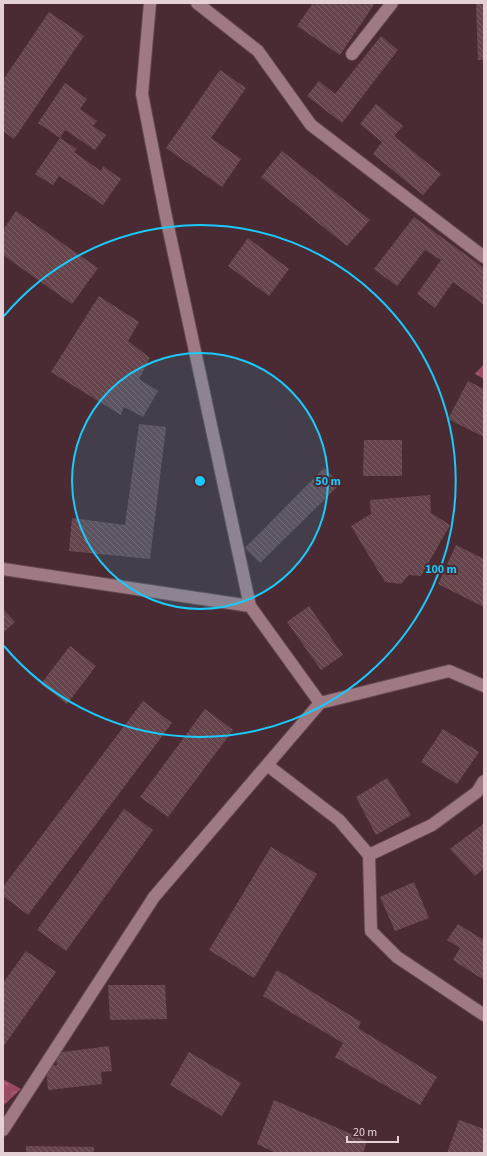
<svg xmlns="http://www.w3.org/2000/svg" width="487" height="1156" font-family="'Source Sans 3',sans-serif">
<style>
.forest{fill:url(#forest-crowns)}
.building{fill:url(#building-back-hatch)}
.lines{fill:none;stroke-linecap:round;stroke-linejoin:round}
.minor-casing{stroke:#63484f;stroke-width:14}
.minor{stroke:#9f7a82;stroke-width:12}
.ring{fill:none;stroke:#1acafc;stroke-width:2}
.centre{fill:#1acafc;stroke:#4b2b33;stroke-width:2}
.ring-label{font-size:12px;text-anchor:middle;font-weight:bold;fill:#1acafc;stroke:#4b2b33;stroke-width:4;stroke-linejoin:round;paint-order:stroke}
</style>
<defs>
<pattern id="forest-crowns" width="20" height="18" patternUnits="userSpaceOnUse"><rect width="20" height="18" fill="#9a4b61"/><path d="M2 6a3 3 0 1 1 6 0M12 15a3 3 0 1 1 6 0" fill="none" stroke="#ad6c7e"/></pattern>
<pattern id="building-back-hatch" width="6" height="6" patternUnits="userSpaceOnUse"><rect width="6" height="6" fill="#66444c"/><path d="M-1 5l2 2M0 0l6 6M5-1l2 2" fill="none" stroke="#7c5e65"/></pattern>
</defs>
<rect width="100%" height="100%" fill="#4b2b33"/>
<path class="forest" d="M484,364V379L475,374Z
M3,1079L21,1089L3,1106Z"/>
<path class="building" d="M313,3H375L340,55L297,26Z
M476,3H484V60H478Z
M49,12L84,36L14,139L3,131V80Z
M381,36L398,50L342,123L307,96L319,81L335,94Z
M220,70L246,88L211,138L241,159L222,187L166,148Z
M65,83L87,99L80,109L97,121L93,126L106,135L95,150L65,130L60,138L38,123Z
M376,104L403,126L394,136L441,174L423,195L373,154L382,142L360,124Z
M60,138L77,149L74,152L101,171L103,166L121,179L103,205L59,176L53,185L35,174Z
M282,151L370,220L347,246L261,177Z
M16,211L98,268L72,304L3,255V230Z
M414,217L484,268V305L453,282L435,308L417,294L441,260L425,250L397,286L374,269Z
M248,238L289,269L269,296L228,266Z
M99,296L139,322L128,341L150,358L139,379L158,391L143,417L124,407L121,415L51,372Z
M468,381L484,389V437L448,419Z
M139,424L166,427L150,559L69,551L72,518L125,525Z
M364,440H402V476H363Z
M324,468L340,484L260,563L245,548Z
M430,495L431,513L450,525L421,576L409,575L401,584L385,582L351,526L371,514L370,500Z
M456,545L484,559V607L438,584Z
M309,606L343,655L321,670L287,622Z
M3,609L15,622L3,633Z
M70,646L96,666L67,704L41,684Z
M143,701L172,723L28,915L3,896V887Z
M205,709L233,730L168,817L140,797Z
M443,729L479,752L457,784L421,762Z
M387,778L411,815L376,835L356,797Z
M124,809L153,830L66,951L37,930Z
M483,824L484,825V868L475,876L450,849Z
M271,847L317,874L254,978L209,950Z
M414,882L429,918L395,931L380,897Z
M458,924L484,940V980L453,960L460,948L447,940Z
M26,951L56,972L3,1047V983Z
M277,970L361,1022L358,1028L437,1077L420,1105L335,1057L343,1043L263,996Z
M108,985H165L167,1019L110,1020Z
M109,1046L112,1071L101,1072L102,1084L48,1090L46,1066L57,1065L55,1053Z
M189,1052L241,1083L222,1116L170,1085Z
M274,1100L367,1141L363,1153H276L257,1144Z
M459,1120L484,1129V1153H447Z
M26,1146L94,1147V1153H26Z"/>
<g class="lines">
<g class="minor-casing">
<path id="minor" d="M197,3L258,51L311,125L484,257
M352,54L392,3
M3,569L250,606
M320,703L449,671L484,686
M267,765L339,820L369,855L371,931L397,957L484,1015
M369,855L432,825L477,792L484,781
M3,1130L154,897L320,703L250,606L166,217L142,94L150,3"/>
</g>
<use href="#minor" class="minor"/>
</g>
<circle cx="200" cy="481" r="128" fill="#1acafc" fill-opacity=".12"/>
<g class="ring">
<circle cx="200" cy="481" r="128"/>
<path d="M4 316A256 256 0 1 1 4 646"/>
</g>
<circle cx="200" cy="481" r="6" class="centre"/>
<g class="ring-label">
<text x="328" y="485">50 m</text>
<text x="441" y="573">100 m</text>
</g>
<rect width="487" height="1156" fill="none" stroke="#e5d0d5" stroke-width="8"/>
<path d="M347 1136v6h51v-6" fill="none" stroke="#e5d0d5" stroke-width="2"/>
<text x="353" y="1136" font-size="12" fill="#e5d0d5" stroke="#4b2b33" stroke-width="3" paint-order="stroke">20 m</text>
</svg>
